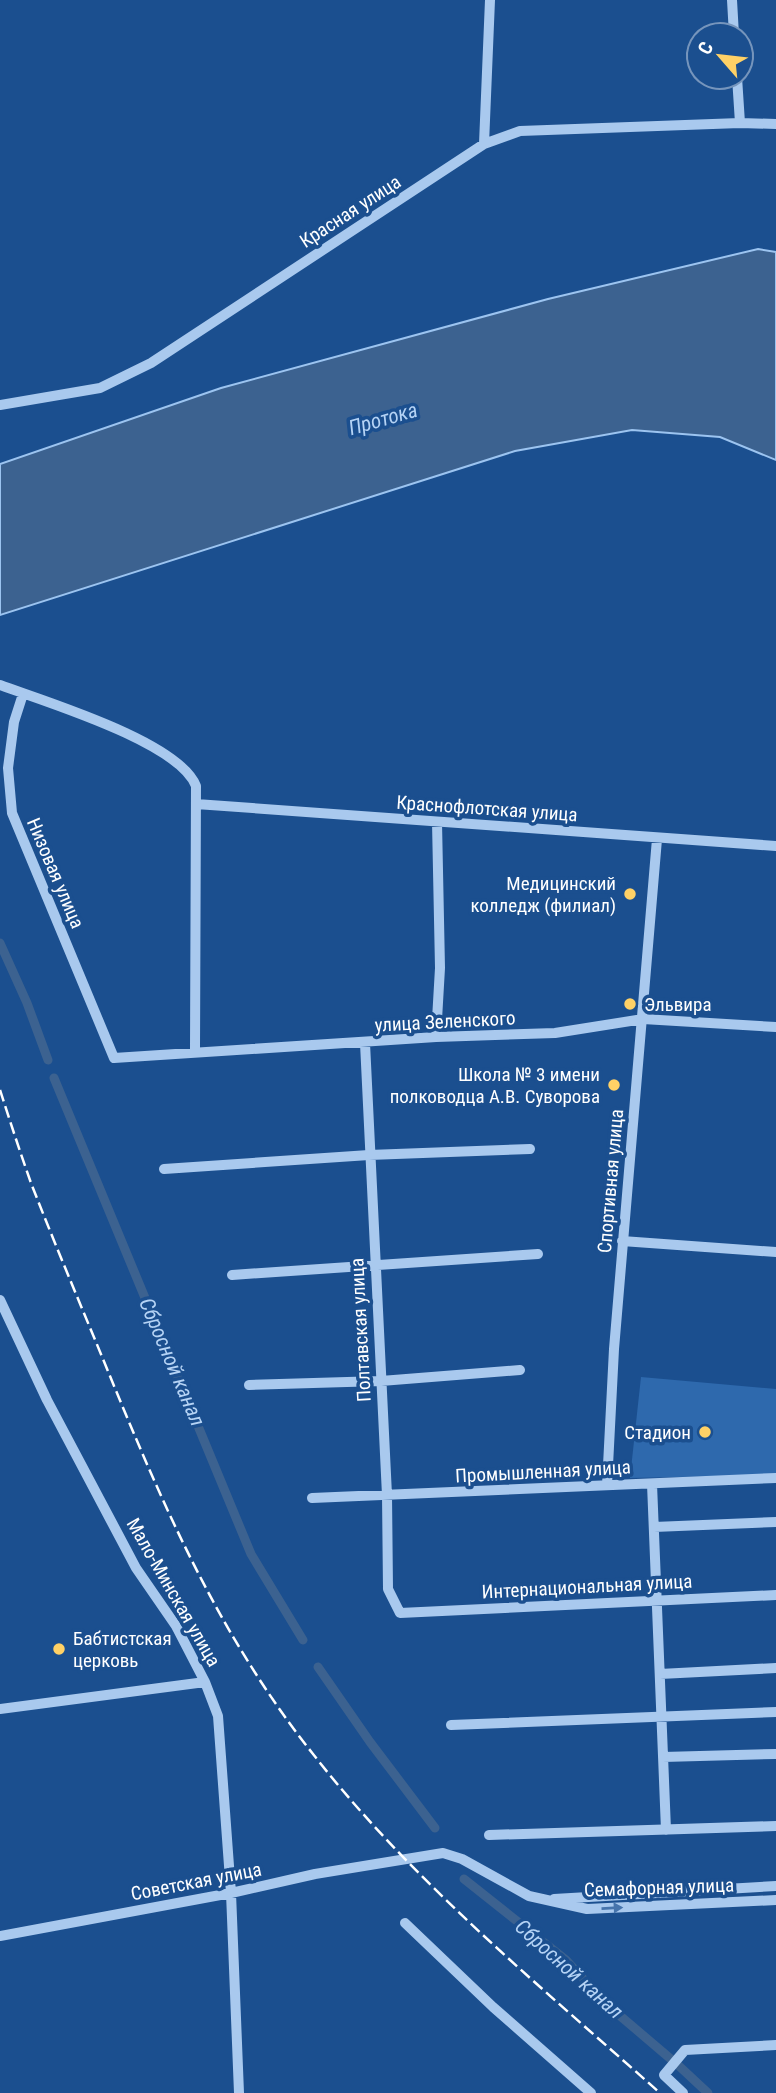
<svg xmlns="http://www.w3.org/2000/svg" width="776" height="2093" font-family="'Roboto Condensed',sans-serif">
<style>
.green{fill:#2e69ad}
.water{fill:#3c6290;stroke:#9cc4f0;stroke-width:2}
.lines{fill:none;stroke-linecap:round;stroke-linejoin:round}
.canal{stroke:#3c6290;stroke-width:9}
.minor{stroke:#a9c9ee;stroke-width:10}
.rail{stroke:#fff;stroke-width:2.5;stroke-dasharray:12 5;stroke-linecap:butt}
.oneway{fill:#4674ac}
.poi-dot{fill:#ffd166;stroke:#1b4f8f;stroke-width:2.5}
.labels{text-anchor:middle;stroke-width:7;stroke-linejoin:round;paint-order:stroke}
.street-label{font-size:19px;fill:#fff;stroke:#1b4f8f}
.poi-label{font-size:19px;fill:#fff;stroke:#1b4f8f;text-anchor:end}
.water-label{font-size:21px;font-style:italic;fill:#b5d3f5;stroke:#1b4f8f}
</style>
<rect width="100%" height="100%" fill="#1b4f8f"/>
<path class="green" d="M641,1377L776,1389V1475L630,1478Z"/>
<path class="water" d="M758,249L776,252V460L720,437L632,430L515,451L0,615V464L221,388L548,299Z"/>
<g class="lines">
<path class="canal" d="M0,943L27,1003L48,1060
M54,1078L251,1554L303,1640
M318,1667L370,1742L435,1828
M464,1879L566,1960L605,2003L672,2060
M679,2066L708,2093"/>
<path class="minor" d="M732,0L734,35
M737,77L740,123
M484,144L490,0
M0,405L100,388L151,363L484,144L520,131L740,123L776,124
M0,685C46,702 179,742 196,786L195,1051
M23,694L14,722L8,768L12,813L114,1058L436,1037L555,1033L643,1019L776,1027
M196,804L776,846
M436,1037L440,968L437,822
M365,1043L387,1495L388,1589L400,1613L776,1595
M164,1169L369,1155L530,1149
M622,1241L776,1252
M232,1275L538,1254
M0,1300L47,1400L136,1568L176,1626L205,1682L218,1716L231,1893L239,2093
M249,1385L381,1381L520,1370
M652,1484L666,1830
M607,1485L614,1349L657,839
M312,1498L776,1478
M654,1527L776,1522
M660,1674L776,1668
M0,1709L205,1682
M451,1725L776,1712
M663,1757L776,1754
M489,1835L776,1826
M554,1899L776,1886
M405,1923L493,2007L591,2093
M0,1936L231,1893L315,1874L443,1853L462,1859L529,1896L587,1909L776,1900
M683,2093L664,2075L685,2050L776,2045"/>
<path class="rail" d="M0,1090C10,1121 20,1152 31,1183C54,1242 79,1301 103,1359C161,1501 217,1633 313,1754C412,1881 540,1986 660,2093"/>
</g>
<defs><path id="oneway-solid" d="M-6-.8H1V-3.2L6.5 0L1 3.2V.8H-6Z" transform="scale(1.75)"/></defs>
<use class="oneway" href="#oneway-solid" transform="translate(612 1908) rotate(-3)"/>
<g class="poi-dot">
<circle cx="630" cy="894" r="7"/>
<circle cx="630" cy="1004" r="7"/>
<circle cx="614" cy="1085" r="7"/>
<circle cx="705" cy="1432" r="7"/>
<circle cx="59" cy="1649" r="7"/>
</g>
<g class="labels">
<g class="street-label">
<text transform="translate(350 211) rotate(-33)" y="7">Красная улица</text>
<text transform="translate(487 808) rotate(4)" y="7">Краснофлотская улица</text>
<text transform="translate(56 873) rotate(67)" y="7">Низовая улица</text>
<text transform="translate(445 1021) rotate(-3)" y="7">улица Зеленского</text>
<text transform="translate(610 1181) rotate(-85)" y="7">Спортивная улица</text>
<text transform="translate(360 1330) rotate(-93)" y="7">Полтавская улица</text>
<text transform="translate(543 1471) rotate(-3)" y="7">Промышленная улица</text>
<text transform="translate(587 1586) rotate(-3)" y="7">Интернациональная улица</text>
<text transform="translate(174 1592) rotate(60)" y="7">Мало-Минская улица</text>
<text transform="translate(196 1881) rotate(-11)" y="7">Советская улица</text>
<text transform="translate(659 1887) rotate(-2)" y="7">Семафорная улица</text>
</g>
<g class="poi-label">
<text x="616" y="890">Медицинский<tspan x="616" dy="22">колледж (филиал)</tspan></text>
<text x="644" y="1011" text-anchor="start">Эльвира</text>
<text x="600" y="1081">Школа № 3 имени<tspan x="600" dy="22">полководца А.В. Суворова</tspan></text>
<text x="691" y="1439">Стадион</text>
<text x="73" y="1645" text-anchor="start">Бабтистская<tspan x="73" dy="22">церковь</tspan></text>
</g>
<g class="water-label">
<text transform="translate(383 419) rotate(-16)" y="7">Протока</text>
<text transform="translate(172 1362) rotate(67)" y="7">Сбросной канал</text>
<text transform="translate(569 1969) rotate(42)" y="7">Сбросной канал</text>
</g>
</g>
<g transform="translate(720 56) rotate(298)"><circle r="33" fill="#1b4f8f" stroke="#7695bc" stroke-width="2"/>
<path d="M0-5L12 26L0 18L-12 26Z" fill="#ffd166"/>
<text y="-10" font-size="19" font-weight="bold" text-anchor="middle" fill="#ffffff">С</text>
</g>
</svg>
